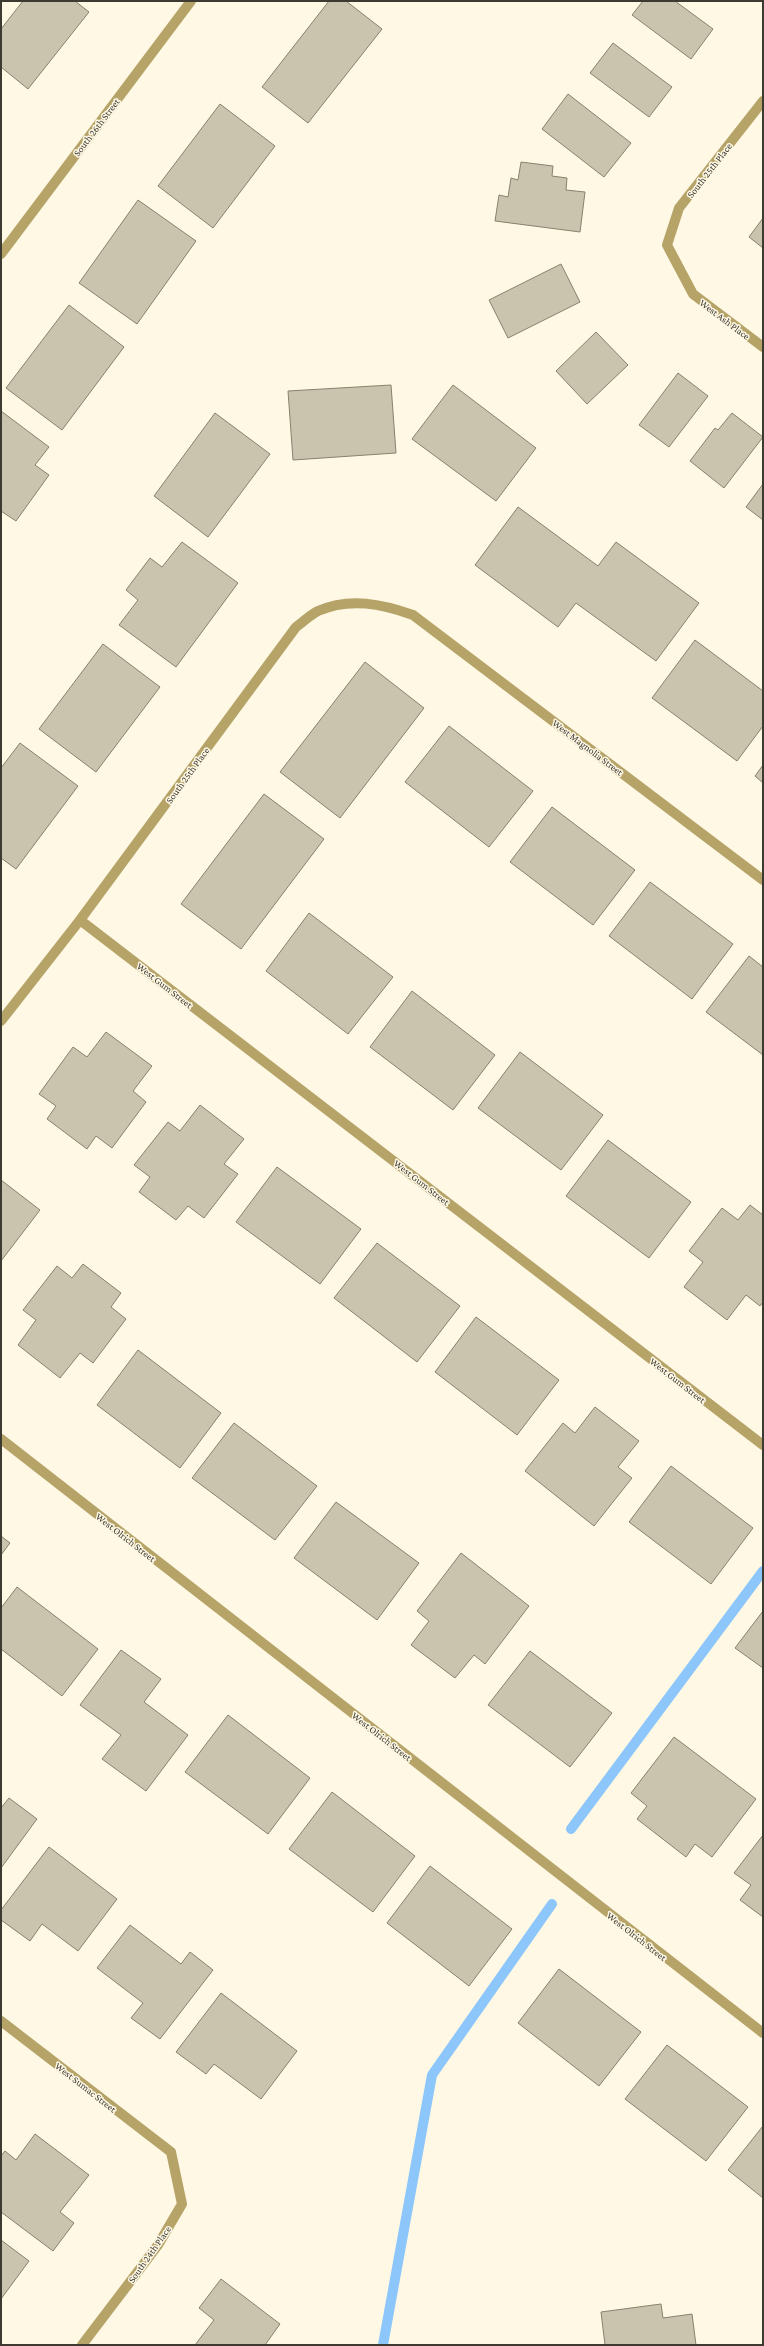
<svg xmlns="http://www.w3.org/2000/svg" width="764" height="2346" font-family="'Crimson Pro',serif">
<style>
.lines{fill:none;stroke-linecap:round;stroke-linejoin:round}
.stream{stroke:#8cc6fa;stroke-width:10}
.building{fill:#cac3ad;stroke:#88816d}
.minor{stroke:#b6a368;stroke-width:10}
.labels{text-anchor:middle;stroke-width:3;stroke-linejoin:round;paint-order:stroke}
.street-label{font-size:10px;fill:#3d3a31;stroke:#fef8e5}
</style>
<rect width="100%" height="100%" fill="#fef8e5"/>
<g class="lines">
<path class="stream" d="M571,1829L763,1571
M383,2345L432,2075L552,1904"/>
</g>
<path class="building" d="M23,1H75L89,12L28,89L1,67V29Z
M329,1H346L382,29L308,123L262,87Z
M643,1H675L713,29L691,59L632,15Z
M613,43L672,87L649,117L590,73Z
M568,94L631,143L604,177L542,129Z
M220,104L275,146L213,228L158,186Z
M521,162L553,166L552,176L567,178L566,190L585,192L580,232L495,221L499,195L508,197L511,178L518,180Z
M138,200L196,241L137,324L79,283Z
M763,218V248L749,237Z
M561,264L580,302L508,338L489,300Z
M69,305L124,347L62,430L6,388Z
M596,332L628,365L587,404L556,371Z
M678,373L708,396L669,447L639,425Z
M391,385L396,453L293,460L288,391Z
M453,385L536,448L496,501L412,439Z
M1,411L49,447L35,465L49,475L16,521L1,511Z
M215,413L270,454L208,537L154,496Z
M732,413L763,437L724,488L690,461L715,428L718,430Z
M763,484V520L746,507Z
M518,507L598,566L616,542L699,603L656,661L576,603L558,627L475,565Z
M182,542L238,583L176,667L119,625L138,600L126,590L150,558L162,567Z
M695,640L763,691V726L737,761L652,698Z
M103,644L160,687L96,772L39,729Z
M365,662L424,708L340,818L280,772Z
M449,726L533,791L489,847L405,782Z
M20,743L78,786L16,869L1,858V768Z
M763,765V783L755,776Z
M264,794L324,839L241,949L181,904Z
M552,807L635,870L593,925L510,862Z
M650,882L733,944L692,999L609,936Z
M309,913L393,977L348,1034L266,971Z
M749,956L763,967V1055L706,1012Z
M412,991L495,1055L453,1110L370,1047Z
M106,1032L152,1066L133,1091L146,1102L112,1148L96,1136L87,1149L47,1119L56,1106L39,1094L73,1047L87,1057Z
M520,1052L603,1115L561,1170L478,1108Z
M200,1105L244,1139L224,1164L238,1174L204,1218L188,1206L176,1220L139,1192L150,1177L134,1165L168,1122L180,1131Z
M608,1140L691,1202L649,1258L566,1196Z
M277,1167L361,1229L320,1284L236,1222Z
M1,1180L40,1210L1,1261Z
M750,1205L763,1215V1302L760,1306L746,1295L727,1320L684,1287L703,1262L689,1251L722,1208L738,1220Z
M377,1243L460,1306L417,1362L334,1298Z
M83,1264L121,1293L111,1307L126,1319L93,1363L80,1353L60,1378L18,1345L36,1320L23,1310L57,1266L72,1278Z
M476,1317L559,1380L517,1435L435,1372Z
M138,1350L221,1413L180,1468L97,1405Z
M595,1407L639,1441L618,1467L632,1478L594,1526L525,1471L563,1423L575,1433Z
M234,1423L317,1486L275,1540L192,1478Z
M671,1466L753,1528L711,1584L629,1522Z
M336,1502L419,1563L377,1620L294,1558Z
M1,1536L10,1543L1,1555Z
M461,1553L529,1606L485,1664L474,1655L455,1678L411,1645L429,1621L417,1611Z
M17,1587L98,1649L62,1696L1,1649V1608Z
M763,1611V1668L735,1648Z
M121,1650L161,1679L144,1702L188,1735L146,1791L102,1759L121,1735L80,1705Z
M530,1651L612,1713L570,1767L488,1705Z
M228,1715L310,1778L268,1834L185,1772Z
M674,1737L756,1799L712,1857L695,1844L686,1857L637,1819L647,1806L631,1793Z
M332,1792L415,1856L373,1912L289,1849Z
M9,1798L37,1819L1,1868V1808Z
M763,1835V1917L740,1900L751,1885L734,1873Z
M49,1847L117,1899L78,1951L42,1924L30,1941L1,1920V1910Z
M430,1866L512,1929L469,1986L387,1923Z
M130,1925L181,1964L190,1952L213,1970L160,2039L131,2018L143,2003L97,1968Z
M559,1969L641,2032L599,2086L518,2023Z
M221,1993L297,2051L261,2099L214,2064L206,2074L176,2052Z
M667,2045L748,2107L706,2161L625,2099Z
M763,2126V2198L728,2170Z
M35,2134L89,2175L60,2212L74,2223L53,2251L1,2212V2156L5,2151L16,2160Z
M1,2240L29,2261L1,2299Z
M221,2279L280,2324L265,2345H195L214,2320L199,2308Z
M661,2304L663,2318L692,2314L696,2345H605L601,2312Z"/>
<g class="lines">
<path class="minor" d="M763,101L679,208L667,245L693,294L763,347
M1,254L191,1
M80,920L763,1445
M1,1021L80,920L296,627C303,622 310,615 318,611C350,597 382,604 413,615L763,880
M1,1439L763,2033
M1,2021L171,2152L182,2204L158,2245L82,2345"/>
</g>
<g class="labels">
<g class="street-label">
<text transform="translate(96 127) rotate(-53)" y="4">South 26th Street</text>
<text transform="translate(709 170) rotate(-52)" y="4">South 25th Place</text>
<text transform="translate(725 319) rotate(37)" y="4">West Ash Place</text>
<text transform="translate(588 747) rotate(37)" y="4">West Magnolia Street</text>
<text transform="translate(187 775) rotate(-54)" y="4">South 25th Place</text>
<text transform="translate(165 985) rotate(38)" y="4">West Gum Street</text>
<text transform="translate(422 1182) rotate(38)" y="4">West Gum Street</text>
<text transform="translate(678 1380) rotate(38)" y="4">West Gum Street</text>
<text transform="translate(126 1537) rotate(38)" y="4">West Olrich Street</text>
<text transform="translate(382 1736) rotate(38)" y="4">West Olrich Street</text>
<text transform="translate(637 1936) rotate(38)" y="4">West Olrich Street</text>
<text transform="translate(86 2087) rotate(38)" y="4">West Sumac Street</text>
<text transform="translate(149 2254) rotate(-55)" y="4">South 24th Place</text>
</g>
</g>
<rect width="764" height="2346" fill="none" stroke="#3d3a31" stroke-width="4"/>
</svg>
